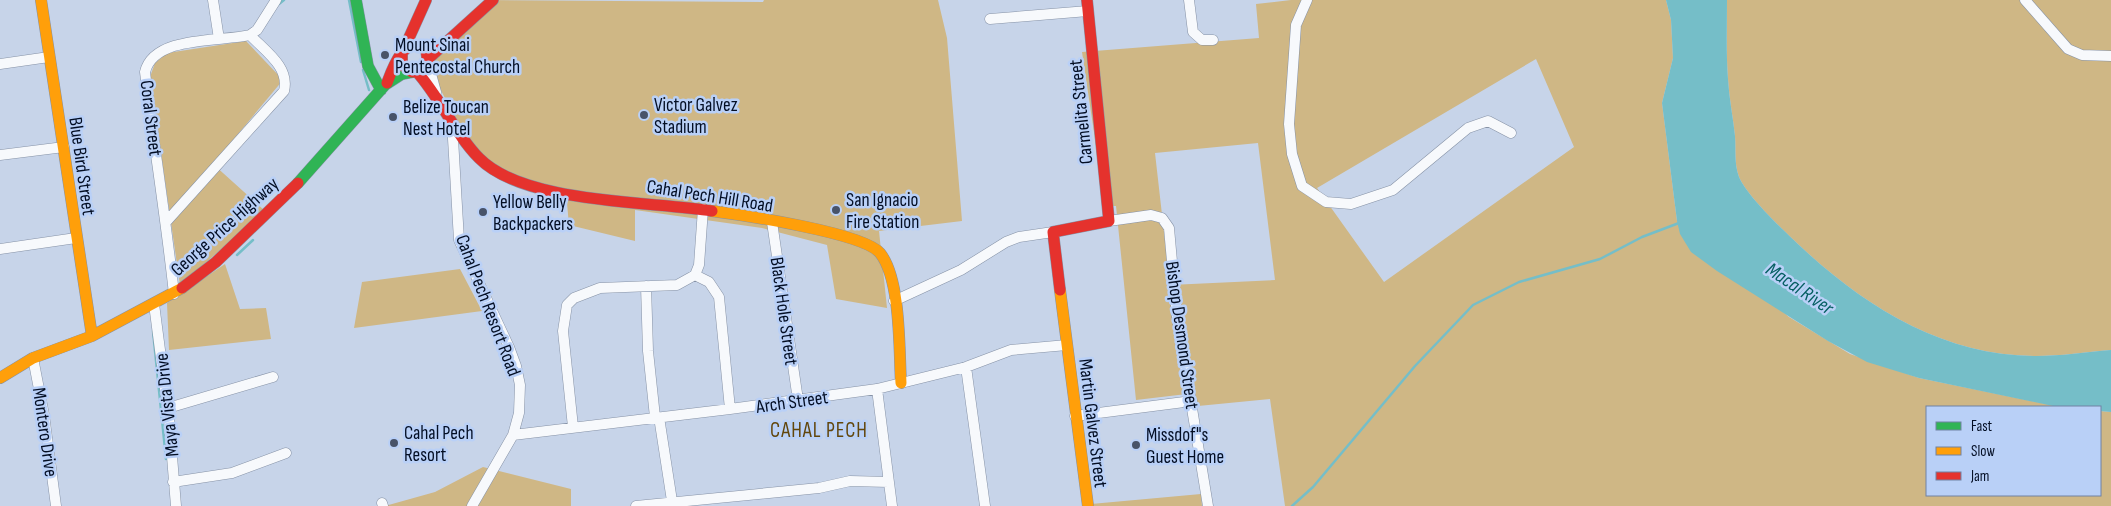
<svg xmlns="http://www.w3.org/2000/svg" width="2111" height="506" font-family="'Sofia Sans Condensed',sans-serif">
<style>
.green{fill:#cfb785;fill-rule:evenodd}
.water{fill:#75bec8}
.lines{fill:none;stroke-linecap:round;stroke-linejoin:round}
.stream{stroke:#75bec8;stroke-width:2.5}
.street-casing{stroke:#8692a6;stroke-width:11}
.fast-casing{stroke:#8692a6;stroke-width:12}
.slow-casing{stroke:#8692a6;stroke-width:12}
.jam-casing{stroke:#8692a6;stroke-width:12}
.street{stroke:#f7f9fc;stroke-width:10}
.fast{stroke:#30b455;stroke-width:11}
.slow{stroke:#ff9f0a;stroke-width:11}
.jam{stroke:#e5322d;stroke-width:11}
.poi-dot{fill:#485369;stroke:#b9d0f7;stroke-width:2}
.labels{text-anchor:middle;stroke-width:5;stroke-linejoin:round;paint-order:stroke}
.poi-label{font-size:19px;fill:#030e24;stroke:#b9d0f7;text-anchor:start}
.street-label{font-size:19px;fill:#030e24;stroke:#b9d0f7}
.water-label{font-size:20px;font-style:italic;fill:#065f63;stroke:#b9d0f7}
.quarter-label{font-size:21px;letter-spacing:1px;fill:#62460c;stroke:#b9d0f7}
</style>
<rect width="100%" height="100%" fill="#c7d4e9"/>
<path class="green" d="M487,0L763,2L764,0H938L947,38L962,221L879,231L887,308L836,299L827,245L762,228L635,210V241L569,225L566,192L479,163L435,79L434,60Z
M1291,0H1666L1671,20L1673,58L1662,103L1677,221L1789,317L1850,354L1919,378L2061,407H1927V495H2100V411L2111,412V506H1285L1270,399L1198,406L1195,393L1136,400L1116,206H1105L1082,52L1259,38L1256,4ZM1536,59L1574,147L1384,282L1317,188ZM1258,143L1275,280L1170,285L1155,153Z
M1727,0H2111V350C2086,352 2061,356 2036,356C1943,356 1864,306 1799,245C1783,230 1747,196 1739,177C1734,163 1736,150 1735,136C1733,117 1729,98 1728,79C1726,53 1727,26 1727,0Z
M246,41L283,80L213,164L265,211L180,285L150,77L155,63L167,53Z
M225,264L240,309L266,308L271,339L169,350L167,303Z
M460,269L482,311L354,328L362,282Z
M483,467L571,489V506H385L435,492Z
M1201,494L1202,506H1091V504Z"/>
<path class="water" d="M1666,0H1727C1727,26 1726,53 1728,79C1729,98 1733,117 1735,136C1736,150 1734,163 1739,177C1747,196 1783,230 1799,245C1864,306 1943,356 2036,356C2061,356 2086,352 2111,350V412L2100,411V407L2053,406L1919,378L1867,362L1828,341L1717,271L1691,252L1680,234L1677,221L1662,103L1673,58L1671,20Z"/>
<g class="lines">
<path class="stream" d="M349,0L361,62
M279,4L284,0
M363,70L369,90
M237,255L253,240
M153,331L166,459
M1292,506L1313,487L1415,366L1473,305L1519,282L1600,259L1642,237L1679,223"/>
<g class="street-casing">
<path id="street" d="M213,0L219,39
M1189,0L1193,32L1202,40H1213
M1307,0L1296,25L1289,124L1292,154L1302,186L1326,202L1351,204L1393,190L1468,128L1488,121L1511,133
M2025,0L2068,49L2082,55L2111,56
M990,19L1088,11
M428,63L436,92
M0,64L49,57
M452,122L459,240L509,347L516,366L520,385L519,413L513,435L472,506
M0,155L64,147
M1109,221L1151,215L1162,218L1169,228L1177,317L1208,506
M166,222L284,91C290,67 265,51 250,35
M772,222L798,400
M0,249L76,238
M695,275L709,282L719,297L730,409
M646,286L648,351L655,417
M174,294C166,219 154,146 145,72C154,35 221,42 250,35L257,30L276,0
M894,301L961,270L1006,242L1019,237L1053,232
M154,304L169,419L176,506
M33,358L44,415L56,506
M966,367L985,506
M877,389L892,506
M168,408L273,377
M1075,416L1192,401
M659,417L672,501
M573,427L563,331L567,305L574,298L600,288L677,285L695,275L699,265L703,209
M513,435L730,409L877,389L966,367L1011,350L1067,345
M173,482L232,473L286,453
M382,503L383,506
M636,506L819,488L850,481L889,482"/>
</g>
<g class="fast-casing">
<path id="fast" d="M356,0L368,66L381,90
M298,183L385,85L402,74L412,72"/>
</g>
<g class="slow-casing">
<path id="slow" d="M41,0L92,336
M712,211C743,215 864,233 880,253C901,279 899,350 901,383
M1060,290L1088,506
M0,378L33,358L92,336L182,288"/>
</g>
<g class="jam-casing">
<path id="jam" d="M404,49L426,0
M429,58L493,0
M417,72C441,99 455,134 479,158C524,204 650,201 712,211
M387,83C393,67 405,33 426,50L428,63L422,71L412,72L402,65V53
M182,288L216,262L298,183
M1060,290L1053,232L1109,221L1087,0"/>
</g>
<use href="#street" class="street"/>
<use href="#fast" class="fast"/>
<use href="#slow" class="slow"/>
<use href="#jam" class="jam"/>
</g>
<g class="poi-dot">
<circle cx="385" cy="55" r="5"/>
<circle cx="644" cy="115" r="5"/>
<circle cx="393" cy="117" r="5"/>
<circle cx="836" cy="210" r="5"/>
<circle cx="483" cy="212" r="5"/>
<circle cx="394" cy="443" r="5"/>
<circle cx="1136" cy="445" r="5"/>
</g>
<g class="labels">
<g class="poi-label">
<text x="395" y="51">Mount Sinai<tspan x="395" dy="22">Pentecostal Church</tspan></text>
<text x="654" y="111">Victor Galvez<tspan x="654" dy="22">Stadium</tspan></text>
<text x="403" y="113">Belize Toucan<tspan x="403" dy="22">Nest Hotel</tspan></text>
<text x="846" y="206">San Ignacio<tspan x="846" dy="22">Fire Station</tspan></text>
<text x="493" y="208">Yellow Belly<tspan x="493" dy="22">Backpackers</tspan></text>
<text x="404" y="439">Cahal Pech<tspan x="404" dy="22">Resort</tspan></text>
<text x="1146" y="441">Missdof"s<tspan x="1146" dy="22">Guest Home</tspan></text>
</g>
<g class="street-label">
<text transform="translate(1080 112) rotate(-96)" y="7">Carmelita Street</text>
<text transform="translate(152 118) rotate(83)" y="7">Coral Street</text>
<text transform="translate(83 166) rotate(82)" y="7">Blue Bird Street</text>
<text transform="translate(710 195) rotate(9)" y="7">Cahal Pech Hill Road</text>
<text transform="translate(224 226) rotate(-42)" y="7">George Price Highway</text>
<text transform="translate(489 305) rotate(69)" y="7">Cahal Pech Resort Road</text>
<text transform="translate(785 311) rotate(82)" y="7">Black Hole Street</text>
<text transform="translate(1183 335) rotate(82)" y="7">Bishop Desmond Street</text>
<text transform="translate(792 401) rotate(-8)" y="7">Arch Street</text>
<text transform="translate(166 405) rotate(-96)" y="7">Maya Vista Drive</text>
<text transform="translate(1094 423) rotate(83)" y="7">Martin Galvez Street</text>
<text transform="translate(46 432) rotate(82)" y="7">Montero Drive</text>
</g>
<g class="water-label">
<text transform="translate(1800 288) rotate(34)" y="7">Macal River</text>
</g>
<g class="quarter-label">
<text x="819" y="437">CAHAL PECH</text>
</g>
</g>
<rect x="1926" y="406" width="175" height="90" fill="#b9d0f7" stroke="#7082a3"/>
<rect x="1936" y="422" width="25" height="8" fill="#30b455" stroke="#7082a3"/>
<text x="1971" y="431" font-size="15" fill="#030e24">Fast</text>
<rect x="1936" y="447" width="25" height="8" fill="#ff9f0a" stroke="#7082a3"/>
<text x="1971" y="456" font-size="15" fill="#030e24">Slow</text>
<rect x="1936" y="472" width="25" height="8" fill="#e5322d" stroke="#7082a3"/>
<text x="1971" y="481" font-size="15" fill="#030e24">Jam</text>
</svg>
